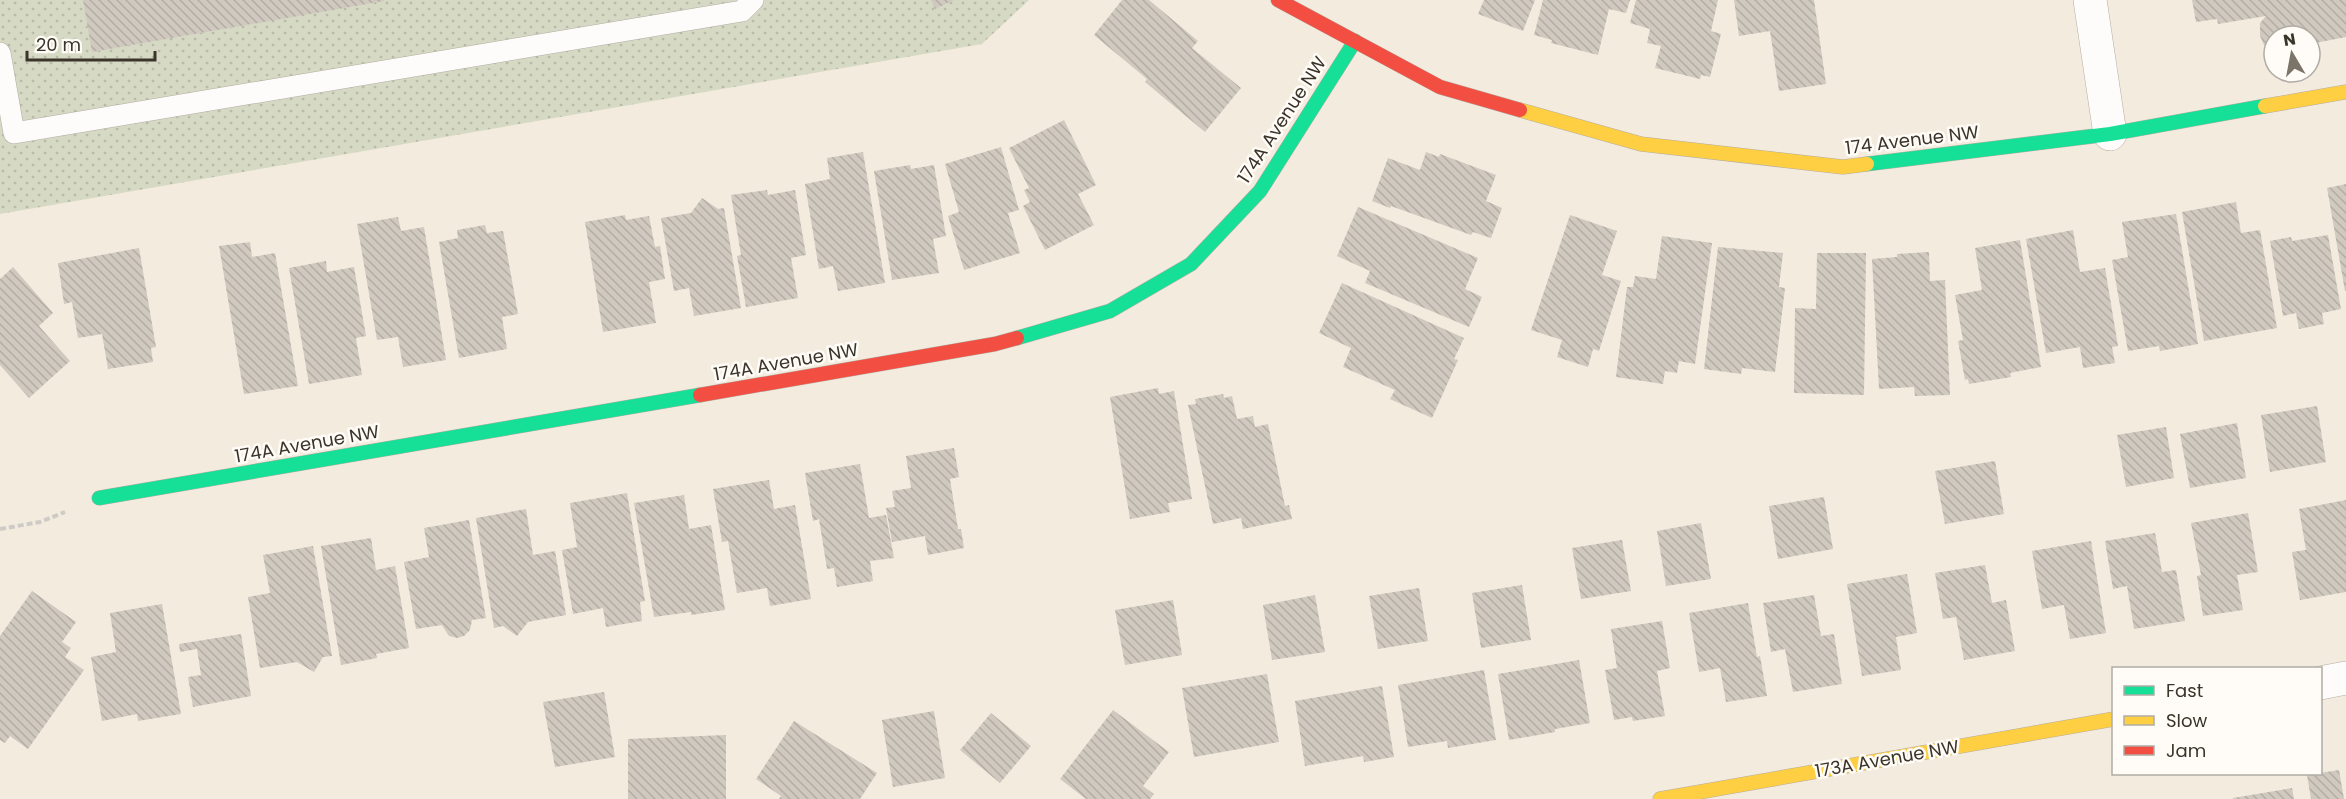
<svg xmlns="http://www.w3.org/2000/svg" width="2346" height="799" font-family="Poppins,sans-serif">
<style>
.grass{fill:url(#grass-dots)}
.building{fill:url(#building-back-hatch)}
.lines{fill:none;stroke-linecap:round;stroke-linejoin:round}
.lane-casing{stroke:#b4ada3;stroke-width:22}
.street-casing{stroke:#b4ada3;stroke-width:34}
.fast-casing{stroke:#b4ada3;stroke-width:15}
.slow-casing{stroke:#b4ada3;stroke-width:15}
.jam-casing{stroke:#b4ada3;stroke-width:15}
.path{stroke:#cecbc6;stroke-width:4;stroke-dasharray:6 3;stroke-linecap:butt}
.lane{stroke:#fdfcfa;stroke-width:21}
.street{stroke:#fdfcfa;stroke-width:33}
.fast{stroke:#16e098;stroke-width:14}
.slow{stroke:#ffcf43;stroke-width:14}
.jam{stroke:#f24e42;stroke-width:14}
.labels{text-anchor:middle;stroke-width:5;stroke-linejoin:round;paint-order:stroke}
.street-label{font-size:18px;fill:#3a342a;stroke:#fffcf7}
</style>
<defs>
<pattern id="grass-dots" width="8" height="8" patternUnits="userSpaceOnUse" patternTransform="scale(1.5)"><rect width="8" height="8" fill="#d6d9c3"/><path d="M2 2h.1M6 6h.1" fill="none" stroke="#b8bba8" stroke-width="1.8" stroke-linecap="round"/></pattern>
<pattern id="building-back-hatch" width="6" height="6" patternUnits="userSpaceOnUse" patternTransform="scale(1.5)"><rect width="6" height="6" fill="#d0c9bf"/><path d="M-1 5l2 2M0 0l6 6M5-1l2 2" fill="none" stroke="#b3ada4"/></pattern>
</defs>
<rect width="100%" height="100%" fill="#f3ebde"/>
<path class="grass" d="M0,0H1029L982,44L0,214Z"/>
<path class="building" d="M83,0H384V1L92,52Z
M931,0H954L935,9Z
M1122,0H1149L1198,41L1192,48L1241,88L1205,132L1145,82L1147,79L1094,35Z
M1484,0H1535L1523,31L1478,14Z
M1543,0H1630L1626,13L1609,9L1598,55L1551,43L1552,40L1534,35Z
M1636,0H1718L1711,31L1721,34L1710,77L1701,75L1700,79L1655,68L1661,46L1647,43L1650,29L1630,23Z
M1734,0H1814L1826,84L1779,91L1770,31L1739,36Z
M2192,0H2346V37L2310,44V36H2274V51L2264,45L2260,36V23L2266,16L2218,24L2217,19L2196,22Z
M1064,120L1096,185L1078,194L1094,225L1045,250L1023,206L1030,202L1024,190L1029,188L1009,148Z
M1001,147L1019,210L1008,213L1020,253L964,270L948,216L959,212L945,164Z
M863,152L885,283L838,291L833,266L819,269L805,184L830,179L827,158Z
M1426,152L1439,157L1440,154L1496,175L1486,201L1502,208L1491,238L1473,232L1471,235L1391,206L1390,208L1372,201L1388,158L1420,170Z
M910,165L911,169L934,165L946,236L933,239L939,273L892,280L874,171Z
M2346,184V291H2345L2327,188Z
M767,190L768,195L795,190L806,255L791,258L798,298L746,307L737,256L741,255L731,195Z
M702,198L718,209L724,208L741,308L694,316L689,288L674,291L661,218L691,213Z
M2236,202L2241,233L2260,230L2277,328L2204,341L2182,212Z
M1358,207L1478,258L1465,289L1482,297L1469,327L1365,283L1370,271L1337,256Z
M2176,214L2198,344L2160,351L2159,346L2128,351L2112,260L2128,257L2122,222Z
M625,215L626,220L649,216L655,247L660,246L665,279L649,282L656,323L603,332L585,222Z
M1570,215L1617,231L1602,275L1621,281L1599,351L1593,349L1588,367L1557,357L1562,340L1531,330Z
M398,217L401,231L424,227L446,360L403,367L398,337L377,340L357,224Z
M485,225L487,233L503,231L518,314L502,317L507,349L459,358L439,242L458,238L457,230Z
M2073,230L2080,272L2105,268L2118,346L2112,347L2115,363L2083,368L2080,347L2046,353L2026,239Z
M2328,235L2341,309L2322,313L2324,324L2299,329L2296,313L2283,316L2270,241L2291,237L2292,241Z
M1662,236L1712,243L1695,364L1679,361L1677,373L1665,371L1663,384L1616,377L1627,287H1633L1635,276L1656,279Z
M2020,240L2041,367L2010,373L2011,377L1969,384L1968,379L1965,380L1958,341L1963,340L1955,295L1982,290L1975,248Z
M250,242L252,257L275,253L298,386L244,394L219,246Z
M1718,247L1783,253L1779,287L1785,288L1775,372L1742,368L1741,374L1704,369Z
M139,248L156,347L151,348L153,362L108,369L102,334L78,338L72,302L64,304L58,263Z
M1929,252L1930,281L1945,280L1950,395L1915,396L1914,387L1879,389L1872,259L1897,257V254Z
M1817,253H1866L1864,395L1794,393L1795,308L1816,309Z
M326,261L327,272L354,267L366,336L356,338L362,375L309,384L289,268Z
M13,267L53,313L39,326L70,361L29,398L0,365V279Z
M1342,283L1464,338L1454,359L1458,360L1432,418L1390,399L1395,390L1343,367L1351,348L1319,333Z
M1158,388L1159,394L1174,391L1192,499L1168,503L1170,512L1130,519L1110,397Z
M1223,394L1224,398L1232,396L1237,419L1253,416L1255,427L1268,424L1285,506L1289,505L1292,519L1243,529L1241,518L1213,524L1188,405L1196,404L1195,399Z
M2317,406L2326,462L2270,472L2261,415Z
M2237,423L2246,478L2190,488L2180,434Z
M2166,427L2174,478L2126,487L2117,435Z
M954,448L959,477L950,479L958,529H961L964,548L928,555L925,536L892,542L886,508L895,507L892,491L911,488L906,456Z
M1995,461L2004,514L1945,524L1935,471Z
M860,464L869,518L886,515L894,558L870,561L873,581L837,587L834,568L827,569L819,519L813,521L805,473Z
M769,480L774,509L795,505L811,599L770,606L767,588L737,593L728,541L722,542L713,489Z
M627,493L645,601L640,602L642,621L606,627L603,608L573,614L562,550L577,547L570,503Z
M684,495L689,529L711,525L725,610L691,615V612L654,617L634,503Z
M1824,497L1833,549L1778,559L1769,506Z
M2346,500V592L2300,600L2292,552L2306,550L2299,509Z
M526,509L533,555L555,551L566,615L528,622L517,636L503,626L494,628L476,518Z
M2248,513L2258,572L2237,575L2243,610L2203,616L2197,576L2201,575L2191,523Z
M469,520L486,618L472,620L470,630L464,636L457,638L449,636L442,625L416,629L404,562L429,557L424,528Z
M1701,523L1711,579L1666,586L1657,531Z
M2155,533L2162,572L2176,570L2185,621L2134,629L2127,586L2113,589L2105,541Z
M371,538L376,570L395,566L409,648L376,654L377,658L341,665L321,546Z
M1622,540L1631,591L1581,599L1572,548Z
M2091,541L2106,633L2070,639L2064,605L2042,609L2032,551Z
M313,546L332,656L323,657L314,672L297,662L260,668L248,597L270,593L263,555Z
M1985,565L1992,603L2006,600L2015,651L1964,660L1956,617L1943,619L1935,573Z
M1907,574L1917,633L1896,637L1901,670L1862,676L1847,584Z
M1522,585L1531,640L1481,648L1472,593Z
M1419,588L1428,641L1378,649L1369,596Z
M32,591L76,622L62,642L71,648L65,657L84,670L28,749L10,736L5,743L0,740V636Z
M1315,595L1325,652L1272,660L1263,605Z
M1814,595L1821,636L1834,634L1842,684L1793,692L1785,649L1771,652L1763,603Z
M1173,600L1182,655L1125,665L1115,610Z
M1748,603L1757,657L1760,656L1767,696L1726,702L1720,668L1699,672L1689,613Z
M162,604L181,714L138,721L137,714L102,721L91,657L116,652L110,613Z
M1662,621L1670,668L1657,671L1665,716L1633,721L1632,717L1614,720L1605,670L1617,668L1611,629Z
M241,634L251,696L193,707L188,677L201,675L197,649L180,652L179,644Z
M1579,660L1590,723L1555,729V732L1509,740L1498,674Z
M1484,670L1496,740L1448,748L1447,741L1408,747L1398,685Z
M1267,674L1279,742L1194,757L1182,688Z
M1382,686L1394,757L1364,762L1363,756L1305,766L1295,701Z
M604,692L615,757L555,767L543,702Z
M1113,710L1169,752L1143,786L1154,794L1150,799H1086L1060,779Z
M934,711L945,778L893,787L882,720Z
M991,713L1031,746L1000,783L960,750Z
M794,721L877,773L860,799H779L781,796L756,779Z
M726,735V799H628V739Z
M2339,770L2344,799H2311L2307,775Z
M2292,788L2294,799H2233V798Z"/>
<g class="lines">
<g class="lane-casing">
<path id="lane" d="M0,53L14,133L742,11L753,0"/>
</g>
<g class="street-casing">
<path id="street" d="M2090,0L2110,134
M2320,683L2346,678"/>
</g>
<g class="fast-casing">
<path id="fast" d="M1867,164L2110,134L2265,106
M1017,338L1110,311L1191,264L1260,191L1355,41
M99,498L700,395"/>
</g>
<g class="slow-casing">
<path id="slow" d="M2265,106L2346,92
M1520,110L1641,144L1843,167L1867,164
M1660,799L2114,719"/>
</g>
<g class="jam-casing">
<path id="jam" d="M1278,0L1440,87L1520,110
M700,395L995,344L1017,338"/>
</g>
<path class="path" d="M0,529L40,522L65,512"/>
<use href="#lane" class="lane"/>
<use href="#street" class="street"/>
<use href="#fast" class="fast"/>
<use href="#slow" class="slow"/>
<use href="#jam" class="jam"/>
</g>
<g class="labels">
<g class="street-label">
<text transform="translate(1282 120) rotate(-57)" y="6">174A Avenue NW</text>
<text transform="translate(1912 140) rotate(-7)" y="6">174 Avenue NW</text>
<text transform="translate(786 362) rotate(-10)" y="6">174A Avenue NW</text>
<text transform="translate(307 444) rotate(-10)" y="6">174A Avenue NW</text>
<text transform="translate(1887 759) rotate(-10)" y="6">173A Avenue NW</text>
</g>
</g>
<rect x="2112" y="667" width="210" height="108" fill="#fffcf7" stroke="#b0aca5" stroke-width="1.5"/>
<rect x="2124" y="686" width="30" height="9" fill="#16e098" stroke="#b0aca5" stroke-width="1.5"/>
<text x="2166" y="697" font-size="18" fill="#3a342a">Fast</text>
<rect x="2124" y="716" width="30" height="9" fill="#ffcf43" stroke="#b0aca5" stroke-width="1.5"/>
<text x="2166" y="727" font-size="18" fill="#3a342a">Slow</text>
<rect x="2124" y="746" width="30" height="9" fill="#f24e42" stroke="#b0aca5" stroke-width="1.5"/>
<text x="2166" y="757" font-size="18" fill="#3a342a">Jam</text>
<g transform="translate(2292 54) rotate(350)"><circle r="28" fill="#fffcf7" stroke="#b0aca5" stroke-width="1.5"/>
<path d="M0-4.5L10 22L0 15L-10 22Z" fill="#7b7469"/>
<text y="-9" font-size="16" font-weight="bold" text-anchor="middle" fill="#3a342a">N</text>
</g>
<path d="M27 51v9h128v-9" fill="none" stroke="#3a342a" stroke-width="3"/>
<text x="36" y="51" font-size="18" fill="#3a342a" stroke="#fffcf7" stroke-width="4.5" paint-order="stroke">20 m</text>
</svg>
